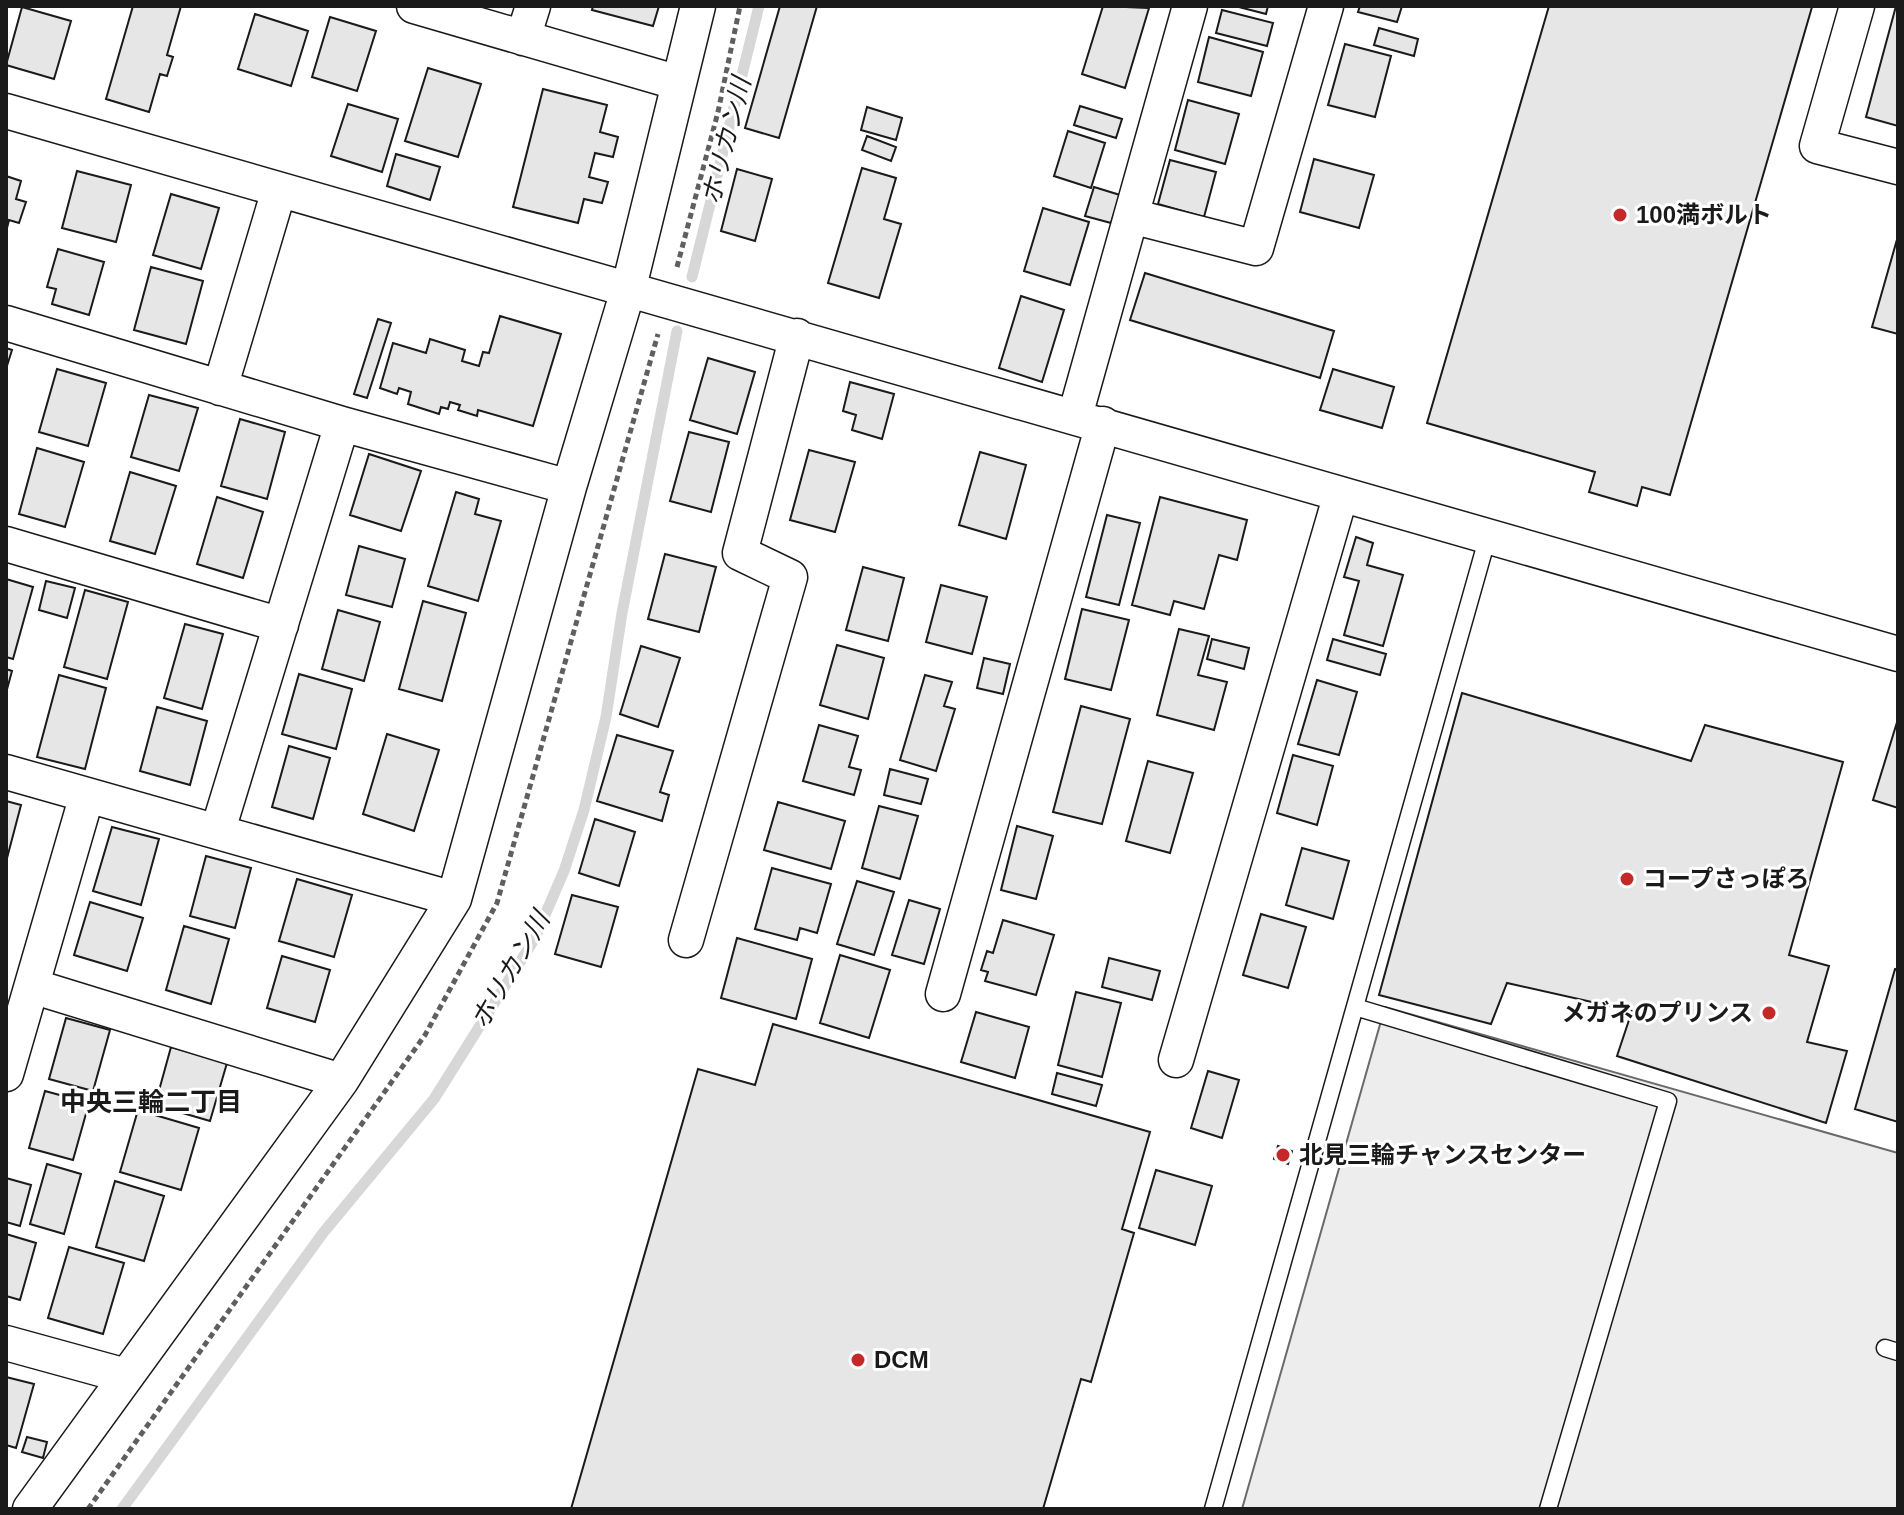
<svg xmlns="http://www.w3.org/2000/svg" width="1904" height="1515" font-family="Helvetica,'Noto Sans JP',sans-serif">
<style>
.built{fill:#ededed;stroke:#6a6a6a;stroke-width:2}
.lines{fill:none;stroke-linecap:round;stroke-linejoin:round}
.stream{stroke:#d7d7d7;stroke-width:11}
.building{fill:#e6e6e6;stroke:#1a1a1a;stroke-width:2}
.service-casing{stroke:#1a1a1a;stroke-width:19}
.minor-casing{stroke:#1a1a1a;stroke-width:37}
.path{stroke:#5f5f5f;stroke-width:5;stroke-dasharray:6 4;stroke-linecap:butt}
.service{stroke:#fff;stroke-width:16}
.minor{stroke:#fff;stroke-width:34}
.poi-dot{fill:#c62828;stroke:#fff;stroke-width:3}
.labels{text-anchor:middle;stroke-width:6;stroke-linejoin:round;paint-order:stroke}
.poi-label{font-size:24px;font-weight:bold;fill:#1a1a1a;stroke:#fff;text-anchor:start}
.water-label{font-size:26px;font-style:italic;fill:#1a1a1a;stroke:#fff}
.neighbourhood-label{font-size:26px;font-weight:bold;fill:#1a1a1a;stroke:#fff}
</style>
<rect width="100%" height="100%" fill="#fff"/>
<path class="built" d="M1385,1007L1898,1153V1509H1242Z"/>
<g class="lines">
<path class="stream" d="M692,277L759,6
M122,1509L323,1233L434,1099L535,938L564,871L584,810L606,717L622,613L677,331"/>
</g>
<path class="building" d="M133,6H181L167,55L173,57L167,76L160,74L149,112L106,99Z
M593,6H659L653,26L592,10Z
M780,6H817L779,138L745,128Z
M1103,6L1149,8L1125,88L1082,74Z
M1235,6H1268L1266,14Z
M1360,6H1402L1397,22L1358,12Z
M1549,6L1812,7L1670,495L1642,487L1637,506L1589,492L1595,472L1427,423Z
M1896,6H1898V126L1866,117Z
M22,7L71,21L54,79L6,65Z
M1222,10L1273,23L1267,46L1216,33Z
M255,14L308,31L291,86L238,69Z
M330,17L376,31L357,91L312,77Z
M1379,28L1418,39L1414,56L1374,45Z
M1209,37L1263,52L1251,96L1198,82Z
M1345,44L1391,56L1375,117L1328,105Z
M428,68L481,84L458,157L405,141Z
M543,89L607,105L600,132L618,137L613,157L595,153L589,177L608,182L602,203L584,199L578,223L513,207Z
M1188,100L1239,114L1225,164L1175,150Z
M348,104L398,119L382,172L331,156Z
M1080,106L1122,119L1116,138L1074,125Z
M867,107L902,118L896,140L861,130Z
M1068,131L1105,143L1091,188L1054,176Z
M867,136L896,147L891,161L862,150Z
M396,154L440,167L430,200L387,186Z
M1314,159L1374,175L1359,228L1300,212Z
M1170,160L1216,172L1204,217L1158,204Z
M862,168L896,178L884,219L901,224L879,298L828,283Z
M737,169L772,179L755,241L721,231Z
M77,171L131,185L116,242L62,228Z
M6,176L21,181L16,199L26,202L19,223L9,220L6,232Z
M1094,187L1120,195L1111,223L1085,216Z
M171,194L219,208L201,269L153,255Z
M1043,208L1089,222L1070,285L1024,271Z
M1898,236V334L1872,327Z
M58,249L104,262L89,315L52,304L56,289L47,287Z
M151,267L203,281L186,344L134,330Z
M1145,273L1334,331L1320,378L1130,320Z
M1021,296L1064,310L1042,382L999,368Z
M500,316L561,334L533,426L478,410L477,416L458,410L460,405L450,402L448,409L441,407L439,414L408,404L411,392L399,388L397,394L380,388L393,343L426,353L430,339L465,350L462,361L479,366L483,352L489,353Z
M378,319L391,323L367,398L354,394Z
M6,348L12,350L6,369Z
M708,358L755,372L737,434L690,420Z
M57,369L106,383L88,446L39,432Z
M1333,369L1394,387L1382,428L1320,410Z
M850,382L894,394L882,439L852,430L856,415L843,411Z
M149,395L198,408L179,471L131,457Z
M240,419L285,432L267,499L221,486Z
M689,432L729,442L711,512L670,501Z
M37,448L84,462L65,527L19,514Z
M809,450L855,462L835,532L790,520Z
M980,452L1026,465L1006,539L959,525Z
M369,454L421,471L401,531L350,515Z
M130,472L176,486L155,554L110,541Z
M456,492L479,499L475,514L501,521L478,601L428,586Z
M217,497L263,512L243,578L197,564Z
M1160,497L1247,520L1237,560L1219,555L1204,609L1174,601L1170,615L1132,605Z
M1107,515L1140,523L1119,605L1086,597Z
M1356,537L1373,543L1367,565L1403,575L1383,646L1344,635L1359,581L1344,577Z
M359,546L405,559L392,607L346,595Z
M665,554L716,567L699,632L648,619Z
M863,567L904,578L888,641L846,630Z
M6,579L33,587L13,659L6,657Z
M46,581L75,588L67,618L39,610Z
M941,585L987,597L972,654L926,642Z
M85,590L128,602L107,679L64,667Z
M423,601L466,613L442,701L399,689Z
M1082,609L1129,620L1111,690L1065,679Z
M338,610L380,622L364,681L322,669Z
M185,624L223,634L202,709L164,698Z
M1179,629L1209,636L1198,675L1227,682L1214,730L1157,715Z
M1212,639L1249,648L1244,669L1207,659Z
M1333,639L1386,654L1380,675L1327,660Z
M837,645L884,658L868,719L820,705Z
M641,646L680,658L658,727L620,714Z
M984,658L1010,664L1003,694L977,688Z
M6,669L12,671L6,693Z
M299,674L352,689L336,749L282,734Z
M59,675L106,688L85,769L37,757Z
M925,675L952,682L944,706L955,709L936,771L900,760Z
M1317,680L1357,692L1339,755L1298,744Z
M1462,693L1691,761L1705,725L1843,762L1789,955L1829,966L1807,1042L1847,1051L1826,1123L1617,1056L1632,1011L1507,983L1491,1024L1379,995Z
M1081,706L1130,719L1102,824L1053,812Z
M157,707L207,721L190,785L140,771Z
M1898,719V808L1873,800Z
M819,725L858,736L849,767L861,770L854,795L803,781Z
M387,734L439,750L414,831L363,814Z
M617,735L673,751L660,792L669,795L662,821L597,801Z
M289,746L330,758L313,819L272,807Z
M1293,755L1333,766L1317,825L1277,813Z
M1148,761L1193,773L1170,853L1126,841Z
M890,769L928,779L921,804L884,795Z
M6,801L21,805L6,862Z
M778,802L845,821L831,869L764,850Z
M879,806L918,816L900,879L862,868Z
M595,819L635,832L619,886L579,873Z
M1017,826L1053,836L1036,899L1001,890Z
M112,827L159,839L141,905L93,891Z
M1302,848L1349,861L1333,919L1286,905Z
M206,856L251,868L235,928L190,916Z
M772,868L831,884L817,933L800,928L797,940L755,929Z
M297,879L352,895L334,957L279,941Z
M857,881L894,892L874,955L837,944Z
M572,895L618,907L601,967L555,954Z
M909,900L940,909L924,964L892,955Z
M90,902L143,918L127,971L74,955Z
M1261,914L1306,927L1288,988L1243,975Z
M1003,920L1054,935L1036,995L985,981L988,972L981,970L987,951L993,953Z
M184,926L229,939L211,1004L166,990Z
M737,938L812,959L796,1019L721,998Z
M840,955L890,970L869,1038L820,1023Z
M282,956L330,970L315,1022L267,1008Z
M1109,958L1160,971L1152,1000L1102,987Z
M1895,969L1898,970V1122L1855,1109Z
M1076,992L1121,1003L1102,1077L1058,1065Z
M976,1012L1029,1027L1015,1078L961,1062Z
M66,1018L110,1030L93,1091L49,1079Z
M773,1024L1150,1132L1122,1229L1134,1233L1091,1382L1081,1379L1043,1509H571L698,1069L755,1085Z
M171,1047L227,1063L210,1121L155,1105Z
M1208,1071L1239,1080L1222,1138L1191,1128Z
M1057,1073L1102,1085L1096,1106L1052,1094Z
M45,1091L89,1103L73,1160L29,1148Z
M138,1110L199,1128L181,1190L120,1172Z
M1278,1146L1292,1151L1288,1164L1274,1159Z
M47,1164L81,1174L64,1234L30,1224Z
M1156,1170L1212,1186L1195,1245L1139,1228Z
M6,1178L31,1185L20,1226L6,1222Z
M115,1181L164,1196L144,1261L96,1247Z
M6,1234L36,1243L20,1300L6,1296Z
M69,1247L124,1263L103,1334L48,1318Z
M6,1377L34,1384L16,1448L6,1445Z
M27,1437L47,1442L43,1458L22,1452Z"/>
<g class="lines">
<g class="service-casing">
<path id="service" d="M1355,1007L1668,1101L1548,1509
M1885,1348L1898,1352
M1213,1509L1488,536"/>
</g>
<g class="minor-casing">
<path id="minor" d="M414,6L679,83
M1857,6L1817,146L1898,167
M523,38L533,6
M6,111L1898,654
M1131,216L1256,248L1326,6
M6,323L342,424L569,487
M220,388L279,190
M1075,416L1190,6
M6,544L281,625
M6,772L454,899
M218,830L342,424
M686,940L790,577L740,553L797,336
M32,986L341,1081
M943,994L1103,424
M1176,1060L1341,494
M6,1074L87,795
M6,1343L126,1376
M30,1509L341,1081L454,899L569,487L629,287L698,6"/>
</g>
<path class="path" d="M677,267L718,112L740,6
M88,1509L425,1035L497,903L658,334"/>
<use href="#service" class="service"/>
<use href="#minor" class="minor"/>
</g>
<g class="poi-dot">
<circle cx="1620" cy="215" r="8"/>
<circle cx="1627" cy="879" r="8"/>
<circle cx="1769" cy="1013" r="8"/>
<circle cx="1283" cy="1155" r="8"/>
<circle cx="858" cy="1360" r="8"/>
</g>
<g class="labels">
<g class="poi-label">
<text x="1636" y="223">100満ボルト</text>
<text x="1643" y="887">コープさっぽろ</text>
<text x="1753" y="1021" text-anchor="end">メガネのプリンス</text>
<text x="1299" y="1163">北見三輪チャンスセンター</text>
<text x="874" y="1368">DCM</text>
</g>
<g class="water-label">
<text transform="translate(726 141) rotate(-76)" y="9">ホリカン川</text>
<text transform="translate(510 970) rotate(-60)" y="9">ホリカン川</text>
</g>
<g class="neighbourhood-label">
<text x="151" y="1111">中央三輪二丁目</text>
</g>
</g>
<rect width="1904" height="1515" fill="none" stroke="#1a1a1a" stroke-width="16"/>
</svg>
